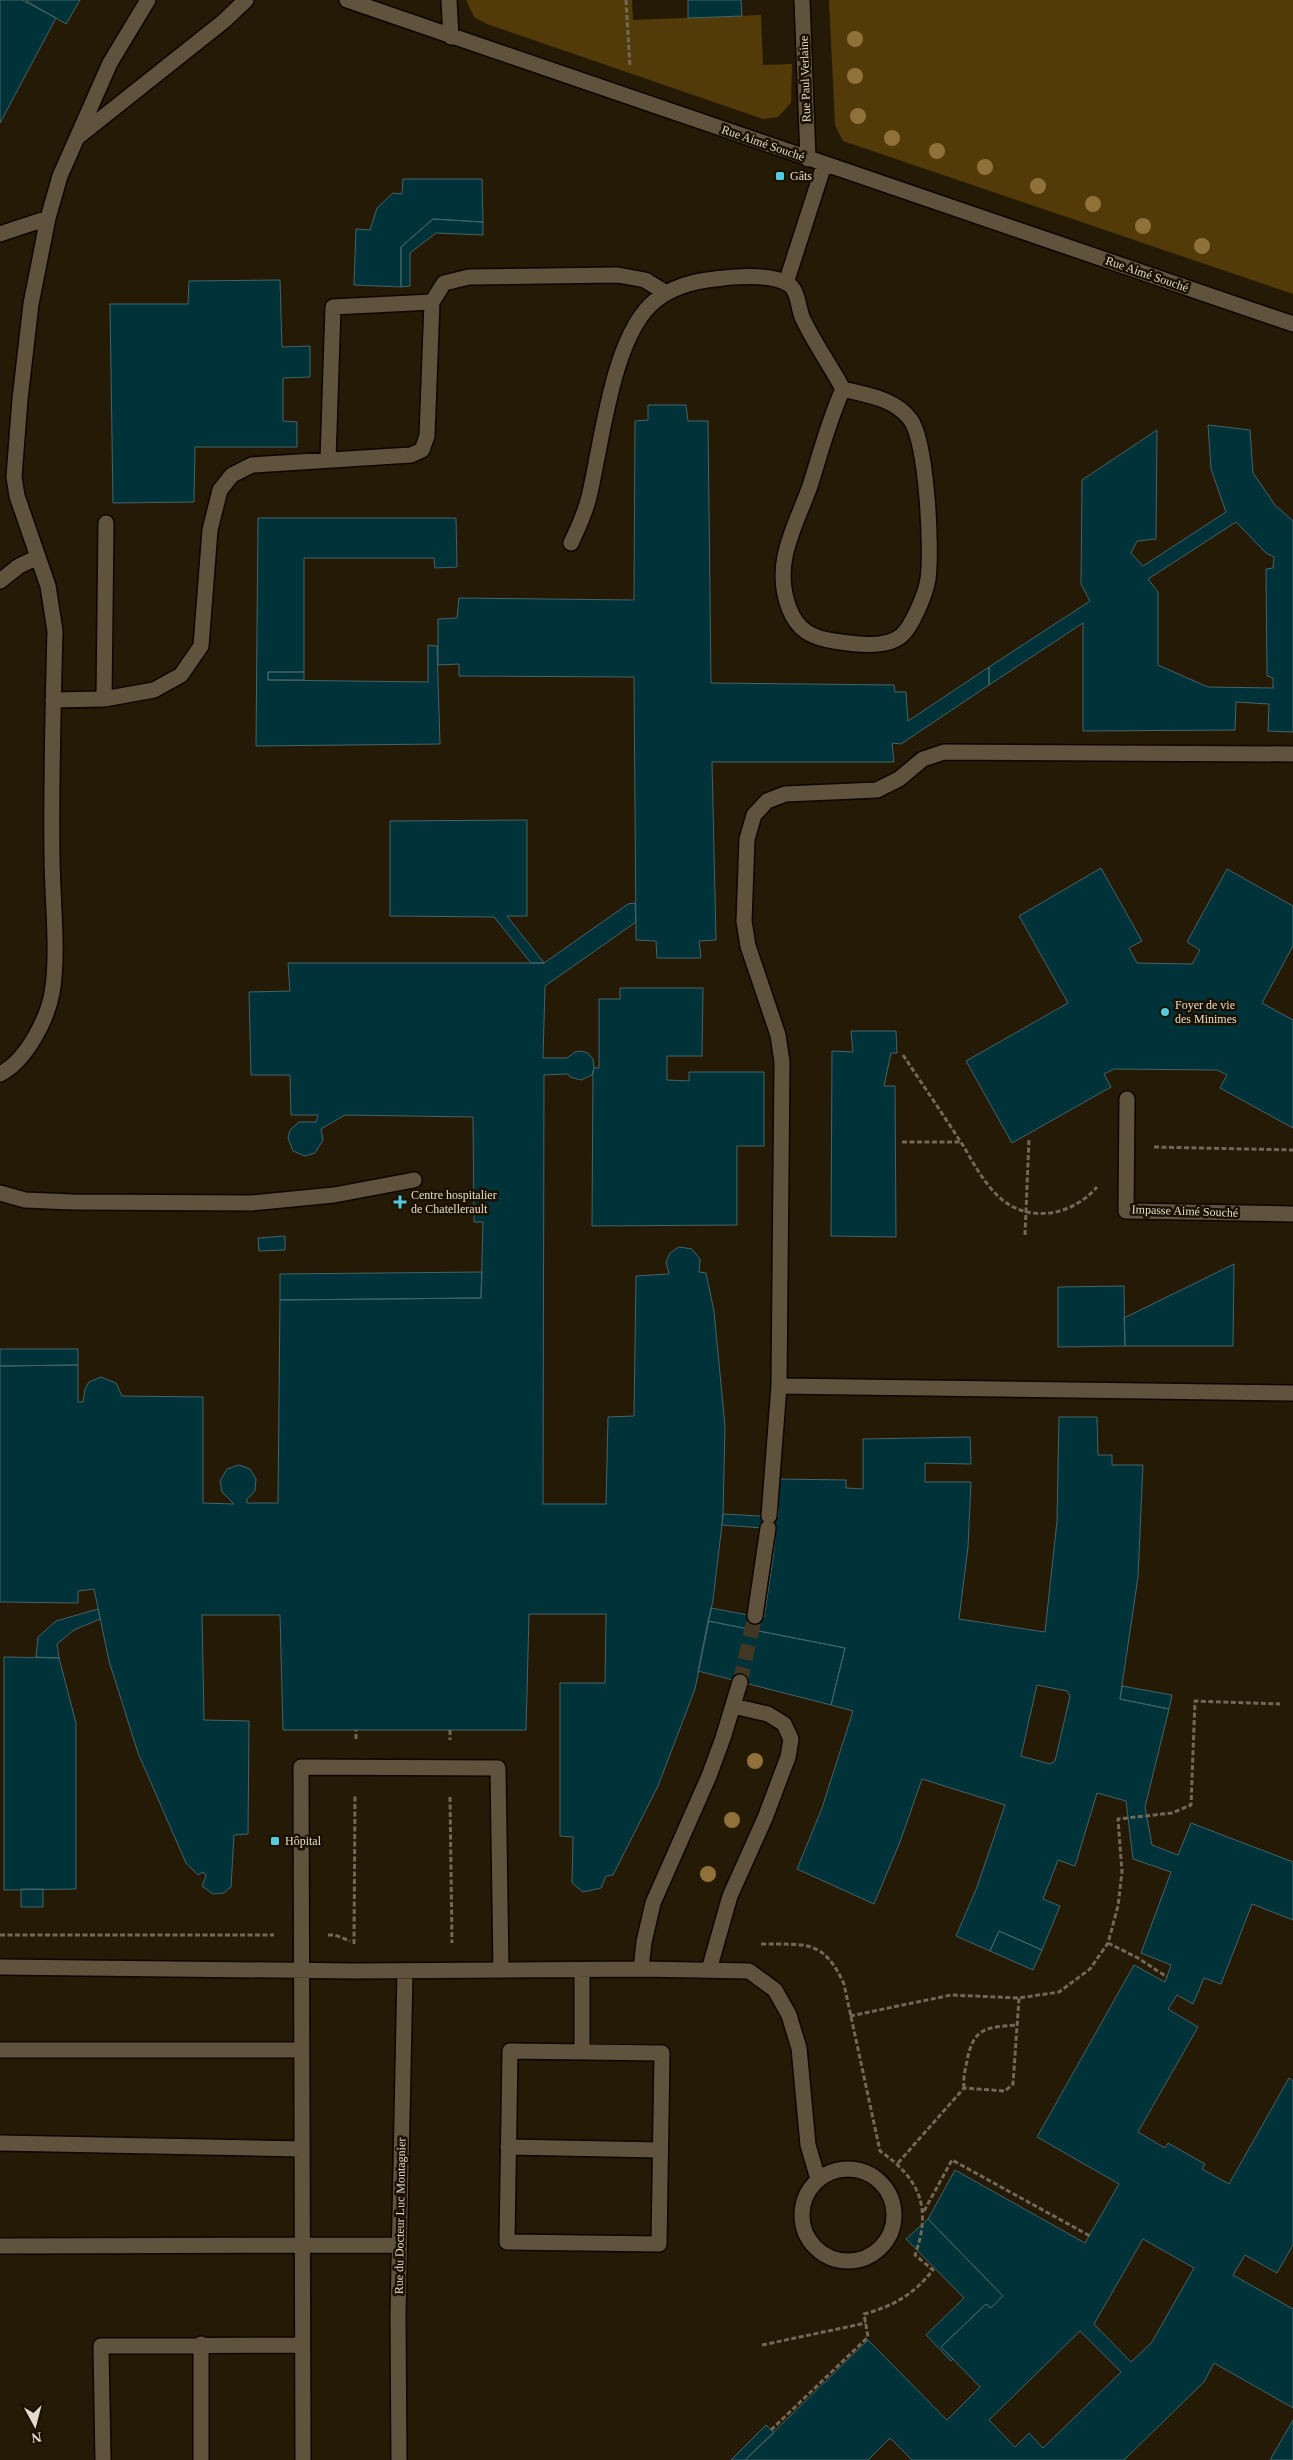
<svg xmlns="http://www.w3.org/2000/svg" width="1293" height="2460" font-family="'Times New Roman',serif">
<style>
.green{fill:#523b08}
.building{fill:#00323a;stroke:#44646a;fill-rule:evenodd}
.lines{fill:none;stroke-linecap:round;stroke-linejoin:round}
.minor-tunnel{stroke:#413723;stroke-width:15;stroke-dasharray:15 8;stroke-linecap:butt}
.minor-casing{stroke:#0e0500;stroke-width:18}
.path{stroke:#716856;stroke-width:3;stroke-dasharray:5 2.5;stroke-linecap:butt}
.minor{stroke:#60533d;stroke-width:15}
.tree{fill:#907139}
.poi-dot{fill:#55cade;stroke:#1c1100;stroke-width:2}
.labels{text-anchor:middle;dominant-baseline:central;stroke-width:5;stroke-linejoin:round;paint-order:stroke}
.street-label{font-size:12px;fill:#e2dbce;stroke:#1c1100}
.poi-label{font-size:12px;fill:#e2dbce;stroke:#1c1100;text-anchor:start}
</style>
<rect width="100%" height="100%" fill="#251a05"/>
<path class="green" d="M466,0H632L633,20L761,15L763,65L792,64L791,103L778,117L763,119L487,24L474,17Z
M829,0H1293V294L843,141L835,125Z"/>
<path class="building" d="M0,0H22L56,18L0,123Z
M25,0H80L66,24Z
M688,0H741L742,16L688,18Z
M403,179H482L483,222L433,219L401,247V287L354,285L356,229L370,230L377,208L393,193L402,194Z
M433,219L483,222V235L436,233L410,253V286L401,287V247Z
M280,280L282,347L310,346V377L283,378V421L297,422V447H195L194,502L113,503L110,304H188L189,281Z
M648,405H686L688,421H708L711,683L894,685L895,692H906L908,721L989,667V685L901,744L892,743L894,762H712L716,940L699,941L701,958H657L656,941L636,940L634,677L459,676V664L438,665V619L457,618L459,598L634,600L635,421L648,420Z
M1208,425L1250,430L1253,473L1275,505L1293,521V732L1268,731L1269,704L1236,702L1235,730L1083,731V623L989,685V667L1090,601L1081,584L1082,480L1157,430L1156,539L1137,541L1131,553L1143,566L1226,512L1211,469ZM1236,522L1266,553L1274,557L1273,568L1266,569L1267,676L1273,678V688L1208,687L1158,665V592L1148,579Z
M258,518H456L457,567L435,568L434,558H304V672H268V680L428,682V645L437,646L440,744L256,746Z
M268,672H304V680H268Z
M527,820V916H507L544,963H531L494,917L390,916V821Z
M1101,868L1142,941L1129,948L1137,963L1192,964L1200,950L1187,942L1227,869L1293,906V946L1262,1003L1293,1020V1128L1220,1088L1227,1075L1217,1070L1114,1069L1104,1074L1111,1087L1012,1143L966,1061L1068,1003L1019,916Z
M635,903L636,922L545,986L543,1058H567L575,1052L581,1051L588,1053L593,1059L594,1068L592,1075L581,1080L570,1077L568,1074L544,1075L543,1504H606L608,1417L634,1416L636,1276L669,1274L666,1262L670,1253L679,1247L692,1249L700,1259L699,1272L706,1273L714,1311L725,1426L723,1516L713,1600L695,1689L658,1786L613,1875L606,1876L601,1888L583,1892L572,1883L573,1837L560,1836V1683H605L606,1614H529L526,1730H283L280,1615H202L204,1720L249,1721L248,1834L234,1835L231,1887L224,1893L213,1894L202,1886L206,1876L203,1872L198,1875L186,1863L138,1753L109,1661L94,1589L78,1591V1603L0,1602V1366L78,1365V1402H83L85,1389L89,1382L101,1377L116,1383L122,1396L203,1397V1503L234,1504L222,1492L220,1481L227,1469L239,1465L250,1469L256,1479L255,1491L247,1499V1503H278L280,1300L481,1298L483,1222H474L473,1117L345,1115L321,1129L323,1140L315,1153L305,1156L293,1151L288,1138L290,1130L299,1122H316L318,1115H291L290,1075H251L249,992L290,991L288,963H544L628,904Z
M620,988H703L702,1056H667V1080L689,1081V1072H764V1146H737V1225L592,1226L593,1071L594,1068H599V999H620Z
M851,1031H896L897,1053H891L884,1086H895L896,1237L831,1236L832,1051L853,1052Z
M285,1236V1250L259,1251L258,1238Z
M1234,1264L1233,1346H1125L1124,1318Z
M482,1272L481,1298L280,1300V1274Z
M1124,1286L1125,1346L1058,1347V1287Z
M0,1349H78V1365L0,1366Z
M1059,1417H1097L1098,1455H1112V1465H1143L1138,1577L1120,1699L1169,1709L1145,1807L1152,1845L1178,1855L1191,1823L1293,1862V1920L1252,1904L1221,1984L1204,1978L1193,2004L1177,1995L1168,2009L1198,2027L1138,2132L1165,2148L1168,2143L1205,2164L1202,2169L1229,2184L1289,2078L1293,2081V2245L1277,2273L1245,2255L1233,2275L1293,2309V2408L1214,2363L1204,2382L1124,2460H912L890,2438L868,2460H745L868,2340L947,2420L980,2387L941,2347L986,2304L991,2308L1003,2296L928,2219L955,2170L1085,2243L1119,2184L1037,2137L1134,1965L1165,1982L1171,1965L1141,1953L1171,1872L1133,1859L1126,1801L1097,1793L1075,1866L1058,1860L1043,1899L1060,1906L1042,1950L999,1931L990,1951L956,1936L977,1887L1005,1805L922,1779L900,1842L874,1904L797,1869L822,1808L853,1711L831,1705L845,1648L708,1621L711,1608L764,1618L773,1559L776,1529L722,1525L723,1514L778,1517L779,1479L846,1480V1488L863,1489V1439L970,1437L971,1464L925,1463V1482H971L968,1547L959,1619L1045,1632L1057,1521ZM1037,1685L1067,1691L1070,1696L1055,1761L1050,1764L1021,1756ZM1143,2239L1194,2268L1152,2342L1131,2362L1094,2324ZM1080,2331L1121,2372L1043,2448L1029,2433L1015,2447L989,2420Z
M98,1609L100,1619L74,1630L57,1644L59,1658L36,1657L38,1637L56,1621Z
M708,1621L845,1648L831,1705L698,1671Z
M4,1657L59,1658L76,1723V1889L4,1890Z
M1122,1686L1172,1695L1169,1709L1120,1699Z
M21,1889H43V1907H21Z
M999,1931L1042,1950L1033,1970L990,1951Z
M928,2219L1003,2296L991,2308L986,2304L941,2347L953,2359L951,2361L926,2335L964,2298L906,2239Z
M1293,2420V2460H1270Z
M766,2425L774,2433L745,2460H731Z"/>
<g class="lines">
<path class="minor-tunnel" d="M740,1682L755,1616"/>
<defs>
<path id="minor" d="M347,0L1293,324
M449,0L451,37
M802,0L808,159
M78,137L224,21L246,0
M0,234L48,218
M786,283L824,165
M328,460L333,307L432,302
M571,543C578,528 585,514 589,497C602,444 612,334 656,300C673,287 694,281 715,279C735,276 769,274 787,283C798,289 798,306 802,317C813,341 830,365 843,389C866,395 894,398 910,419C927,440 932,550 928,579C926,593 912,627 901,636C885,649 853,644 834,641C812,638 797,630 789,608C772,563 795,528 810,486C821,452 828,422 843,389
M0,581L19,566L38,557
M104,699L106,523
M53,700L104,699L154,690L181,675L201,646L210,530L220,490L232,475L252,465L411,455L422,450L427,436L432,302L444,283L469,277L618,275L645,280L666,293
M1293,754L944,752L923,759L899,779L877,790L785,794L767,801L754,815L747,839L744,921L748,946L778,1035L782,1062L779,1386L1293,1393
M0,1074C26,1061 47,1020 52,993C59,954 52,897 52,856C51,781 53,706 55,631L48,586L17,496L14,477L20,399L31,304L48,218L60,176L110,63L148,0
M1127,1099L1126,1211L1293,1214
M0,1193L25,1200L72,1202L251,1203L334,1195L414,1180
M769,1516L779,1386
M755,1616L768,1528
M0,1967L354,1971L641,1969L749,1971L775,1990L789,2015L799,2048L808,2145L818,2179
M641,1969L644,1942L653,1903L709,1776L723,1738L740,1682
M582,1970V2051
M709,1970L730,1896L765,1818L788,1757L791,1739L784,1724L768,1714L733,1706
M0,2050H300
M510,2051L662,2053L659,2244L507,2242Z
M0,2143L301,2149
M508,2147L660,2150
M802 2215a46 46 0 1 1 92 0a46 46 0 1 1-92 0Z
M0,2246L399,2245
M201,2344V2460
M103,2460L101,2346L302,2345
M303,2460L301,1767L498,1768L501,1970
M399,2460L398,2315L405,1971"/>
</defs>
<use href="#minor" class="minor-casing"/>
<path class="path" d="M626,0L630,67
M903,1055C923,1085 944,1116 964,1147C974,1164 984,1183 999,1197C1028,1224 1072,1216 1097,1187
M902,1142H961
M1154,1147L1293,1150
M1025,1235L1029,1139
M450,1730V1740
M356,1739V1730
M450,1797L452,1943
M0,1935H274
M328,1935H335L350,1941
M1108,1943L1138,1958L1167,1977
M354,1944L355,1796
M761,1944C805,1945 823,1938 844,1984L880,2151C920,2179 932,2208 915,2255L933,2270C914,2294 894,2306 864,2314L868,2337L771,2430
M850,2016L951,1995L1019,1998L1059,1992L1090,1969L1108,1943L1118,1906L1122,1872L1118,1819L1172,1813L1191,1805L1195,1701L1280,1704
M964,2088C963,2079 965,2070 967,2061C973,2028 986,2027 1017,2025
M898,2163L964,2088L1005,2091L1013,2084L1019,1998
M924,2211L952,2160L1090,2236
M762,2345L866,2323"/>
<use href="#minor" class="minor"/>
</g>
<g class="tree">
<circle cx="855" cy="39" r="8"/>
<circle cx="855" cy="76" r="8"/>
<circle cx="858" cy="116" r="8"/>
<circle cx="892" cy="138" r="8"/>
<circle cx="937" cy="151" r="8"/>
<circle cx="985" cy="167" r="8"/>
<circle cx="1038" cy="186" r="8"/>
<circle cx="1093" cy="204" r="8"/>
<circle cx="1143" cy="226" r="8"/>
<circle cx="1202" cy="246" r="8"/>
<circle cx="755" cy="1761" r="8"/>
<circle cx="732" cy="1820" r="8"/>
<circle cx="708" cy="1874" r="8"/>
</g>
<g class="poi-dot">
<rect x="775" y="171" width="10" height="10" rx="2.5"/>
<circle cx="1165" cy="1012" r="5"/>
<path d="M397.5 1194.5h5v5h5v5h-5v5h-5v-5h-5v-5h5z"/>
<rect x="270" y="1836" width="10" height="10" rx="2.5"/>
</g>
<g class="labels">
<g class="street-label">
<text transform="translate(805 79) rotate(-92)">Rue Paul Verlaine</text>
<text transform="translate(763 143) rotate(19)">Rue Aimé Souché</text>
<text transform="translate(1147 274) rotate(19)">Rue Aimé Souché</text>
<text transform="translate(1185 1211) rotate(2)">Impasse Aimé Souché</text>
<text transform="translate(400 2216) rotate(-89)">Rue du Docteur Luc Montagnier</text>
</g>
<g class="poi-label">
<text x="790" y="176">Gâts</text>
<text x="1175" y="1005">Foyer de vie<tspan x="1175" dy="14">des Minimes</tspan></text>
<text x="411" y="1195">Centre hospitalier<tspan x="411" dy="14">de Chatellerault</tspan></text>
<text x="285" y="1841">Hôpital</text>
</g>
</g>
<g transform="translate(35 2425) rotate(173)" stroke="#1c1100" stroke-width="4" paint-order="stroke">
<path d="M0-4L9 19L0 12L-9 19Z" fill="#e2dbce"/>
<text y="-8" font-size="14" font-weight="bold" text-anchor="middle" fill="#e2dbce">N</text>
</g>
</svg>
